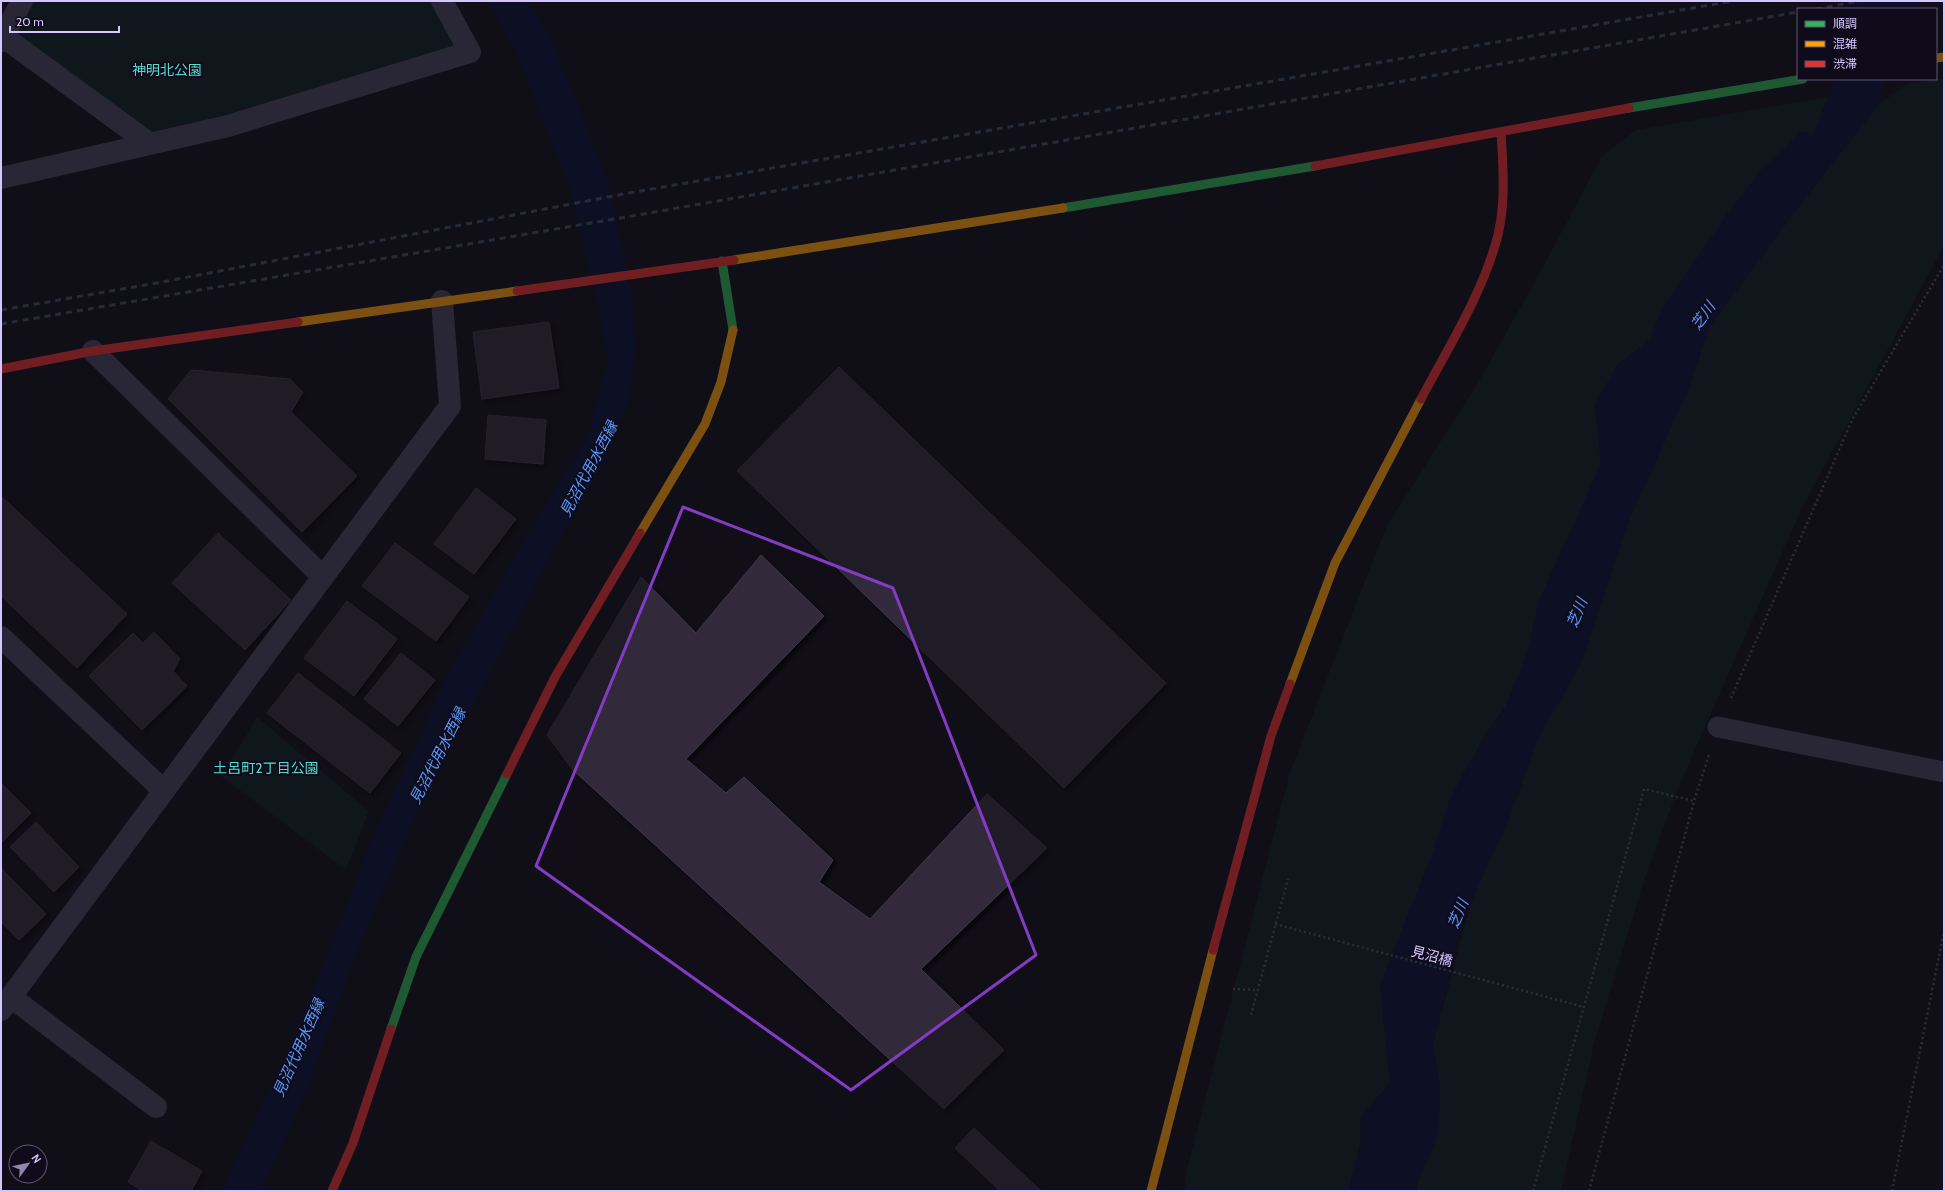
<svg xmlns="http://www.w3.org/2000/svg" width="1945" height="1192" font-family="Cabin,'Noto Sans JP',sans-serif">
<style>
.green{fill:#0e1f22}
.water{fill:#0a1333}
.building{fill:#302b3b;stroke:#3f384c;filter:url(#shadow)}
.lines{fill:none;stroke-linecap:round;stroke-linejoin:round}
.path{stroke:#4b5664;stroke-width:2.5;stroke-dasharray:2 3;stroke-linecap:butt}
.lane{stroke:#474359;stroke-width:21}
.street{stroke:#474359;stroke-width:22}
.fast{stroke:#30b455;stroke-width:9}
.slow{stroke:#ff9f0a;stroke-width:9}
.jam{stroke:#e5322d;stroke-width:9}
.rail{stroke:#414f62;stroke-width:3;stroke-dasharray:6 5;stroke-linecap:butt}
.marked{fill:none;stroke:#843bc5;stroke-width:3;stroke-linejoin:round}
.labels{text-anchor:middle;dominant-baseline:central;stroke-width:4;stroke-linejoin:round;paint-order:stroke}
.park-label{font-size:14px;fill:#55dbcc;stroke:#100b1b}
.street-label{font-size:14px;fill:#d4c6fe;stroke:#100b1b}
.water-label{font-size:15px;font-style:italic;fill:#5698fb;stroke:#100b1b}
</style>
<defs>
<filter id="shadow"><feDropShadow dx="3.5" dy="3.5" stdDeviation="2" flood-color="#0009"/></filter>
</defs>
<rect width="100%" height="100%" fill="#110e18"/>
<path class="green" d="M22,1H442L470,52L150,144L3,37Z
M1944,78V246L1802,508L1679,786L1646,875L1594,1044L1561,1191H1416L1440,1086L1433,1044L1471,902L1509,818L1539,736L1581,664L1628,523L1690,385L1709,327L1796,210L1879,104L1907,84Z
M1828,97L1814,134L1801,132L1762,169L1726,216L1663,308L1649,341L1617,365L1595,405L1601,464L1539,601L1527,653L1506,706L1485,735L1449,802L1432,855L1380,985L1390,1083L1360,1117L1361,1141L1348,1191H1184L1187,1169L1290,772L1387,525L1476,386L1532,287L1602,156L1636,130Z
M257,717L369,811L346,870L221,776Z"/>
<path class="water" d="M488,1H528L551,38L609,186L632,298L636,353L626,409L606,459L551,553L525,606L416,814L362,938L303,1099L260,1191H222L284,1059L328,954L377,828L452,667L528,534L588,436L608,361L599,307L570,189L516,51Z
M1845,1H1923L1919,9H1844Z
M1835,79H1884L1879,104L1796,210L1709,327L1690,385L1628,523L1581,664L1539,736L1509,818L1471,902L1447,970L1450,971L1433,1044L1440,1086L1439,1132L1417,1184L1416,1191H1348L1361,1141L1360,1117L1390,1083L1380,985L1432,855L1449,802L1466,768L1506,706L1527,653L1539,601L1601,464L1595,405L1617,365L1649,341L1663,308L1726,216L1762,169L1801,131L1814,134Z"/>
<path class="building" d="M549,322L559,388L482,399L473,332Z
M839,367L1166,683L1064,788L737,471Z
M191,370L290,379L303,392L291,412L357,476L302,532L168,399Z
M488,415L546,420L543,464L485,459Z
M476,488L516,519L474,574L434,544Z
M1,496L127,614L77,668L1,596Z
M218,533L291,600L245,650L172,583Z
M395,543L469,597L436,641L362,586Z
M761,555L824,616L686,759L726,793L744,777L833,860L819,882L870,919L987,794L1047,848L921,969L1004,1050L944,1109L572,769L547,735L641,577L696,633Z
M347,601L397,639L354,696L304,658Z
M154,632L180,659L173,671L187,686L142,730L89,676L133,633L143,643Z
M401,653L435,680L398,726L364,699Z
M298,673L401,753L370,793L267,713Z
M1,783L31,813L1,843Z
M36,822L79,867L54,892L10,847Z
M1,868L46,914L19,940L1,922Z
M974,1128L1041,1191H1000L955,1148Z
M151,1141L202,1171L191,1191H143L128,1182Z"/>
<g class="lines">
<path class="path" d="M1731,698L1853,418L1944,265
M1275,924L1584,1007
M1233,989L1257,990
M1251,1015L1288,879
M1533,1191L1644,789L1694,801
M1589,1191L1694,801L1709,755
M1892,1191L1944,931"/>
<path class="lane" d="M1718,727L1944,772"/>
<path class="street" d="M1,35L150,144
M1,41L22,1
M1,178L228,126L470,52L442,1
M93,351L323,577
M1,637L163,790
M11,997L156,1107
M1,1010L450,406L442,301"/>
<path class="fast" d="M1629,108L1803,79
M1063,208L1315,166
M722,261L733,330
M391,1029L416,957L507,774"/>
<path class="slow" d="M1936,58L1944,57
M734,260L1063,208
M298,322L517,291
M640,533L705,424L721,382L733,330
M1290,684L1335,563L1421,399
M1151,1191L1213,950"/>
<path class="jam" d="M1315,166L1629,108
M517,291L734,260
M1,369L93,351L298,322
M1421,399C1449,346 1483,293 1498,235C1506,201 1503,166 1501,132
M507,774L555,677L640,533
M1213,950L1271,736L1290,684
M332,1191L353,1143L391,1029"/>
<path class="rail" d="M1816,9L1860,1
M1,310L157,283L629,193L1733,1
M1,324L632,216L1798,12"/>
</g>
<path d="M0 0H1945V1192H0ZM683,507L893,588L1036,955L851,1090L536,866Z" fill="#110e18" fill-opacity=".55" fill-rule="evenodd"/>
<path class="marked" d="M683,507L893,588L1036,955L851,1090L536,866Z"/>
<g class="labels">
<g class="park-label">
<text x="167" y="70">神明北公園</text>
<text x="266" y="768">土呂町2丁目公園</text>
</g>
<g class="street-label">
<text transform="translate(1432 956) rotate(15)">見沼橋</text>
</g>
<g class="water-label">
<text transform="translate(1703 316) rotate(-54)">芝川</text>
<text transform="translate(589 469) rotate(-62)">見沼代用水西縁</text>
<text transform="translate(1577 613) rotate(-68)">芝川</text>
<text transform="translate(438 756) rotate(-63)">見沼代用水西縁</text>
<text transform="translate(1458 914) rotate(-68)">芝川</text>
<text transform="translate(299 1048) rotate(-66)">見沼代用水西縁</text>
</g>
</g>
<rect width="1945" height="1192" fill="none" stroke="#d4c6fe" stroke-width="4"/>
<rect x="1797" y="8" width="140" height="72" fill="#100b1b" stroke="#5e5676"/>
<rect x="1805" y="21" width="20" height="6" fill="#30b455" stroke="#5e5676"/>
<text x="1833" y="28" font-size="12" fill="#d4c6fe">順調</text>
<rect x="1805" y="41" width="20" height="6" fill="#ff9f0a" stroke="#5e5676"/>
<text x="1833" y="48" font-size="12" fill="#d4c6fe">混雑</text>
<rect x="1805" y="61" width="20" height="6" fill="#e5322d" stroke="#5e5676"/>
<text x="1833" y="68" font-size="12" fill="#d4c6fe">渋滞</text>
<g transform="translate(28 1164) rotate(57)"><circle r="19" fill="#100b1b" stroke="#5e5676"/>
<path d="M0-3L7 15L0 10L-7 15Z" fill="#9086ae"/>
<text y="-6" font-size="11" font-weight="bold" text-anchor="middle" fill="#d4c6fe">N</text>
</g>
<path d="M10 26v6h109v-6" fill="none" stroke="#d4c6fe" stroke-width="2"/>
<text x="16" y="26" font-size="12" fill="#d4c6fe" stroke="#100b1b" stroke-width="3" paint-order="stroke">20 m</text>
</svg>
